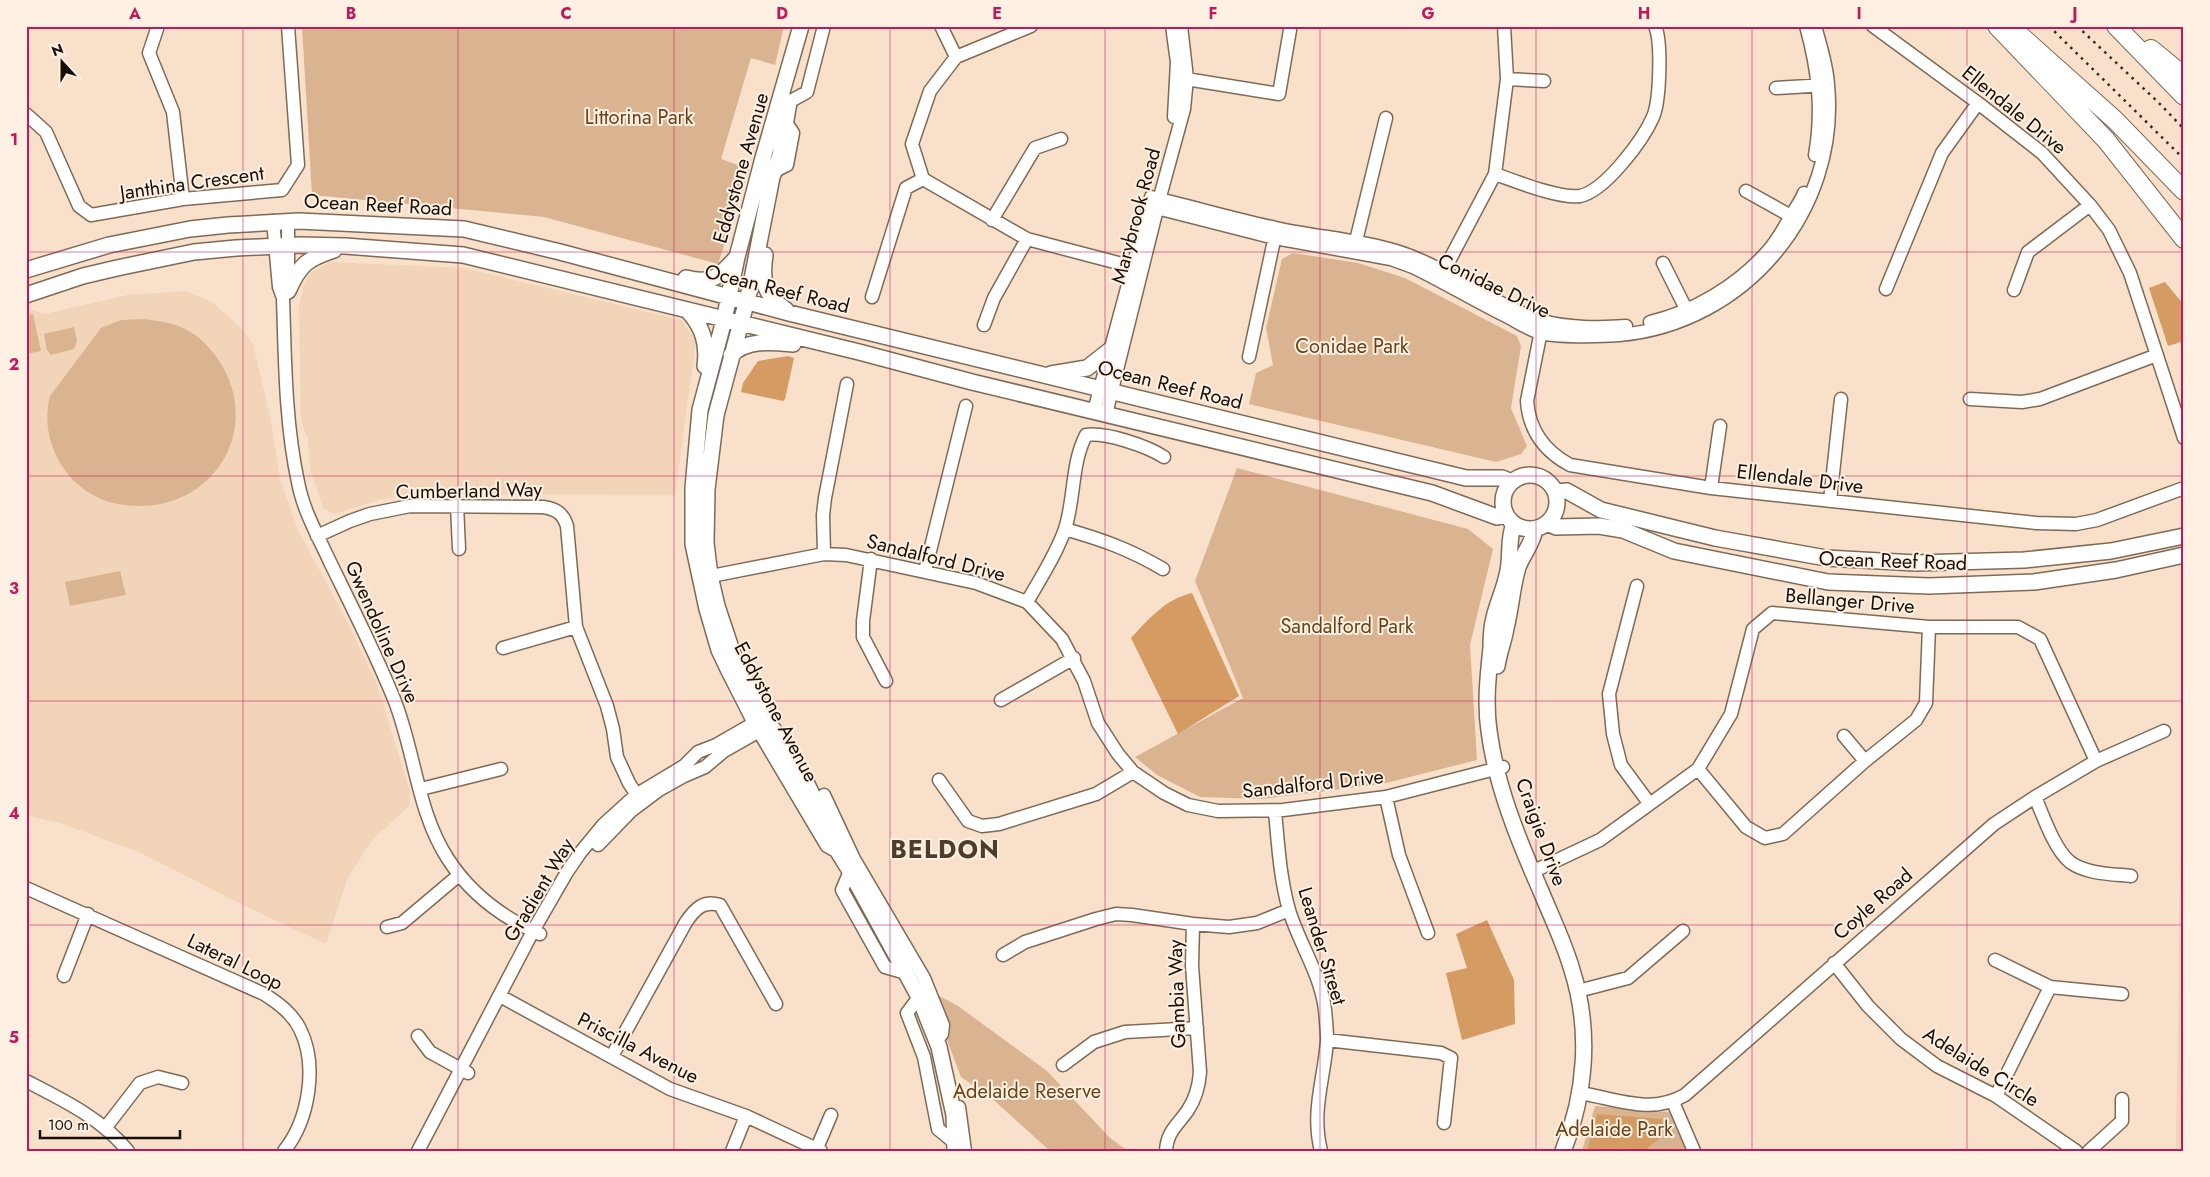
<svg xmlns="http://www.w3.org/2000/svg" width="2210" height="1177" font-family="Jost,sans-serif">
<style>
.built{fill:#f2d4b8}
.green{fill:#dab490}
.water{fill:#d49b62}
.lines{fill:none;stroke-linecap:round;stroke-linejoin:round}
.minor-casing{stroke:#7f6a56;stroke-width:15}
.major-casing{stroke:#7f6a56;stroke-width:18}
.highway-casing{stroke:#7f6a56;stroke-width:20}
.minor{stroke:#fff;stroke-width:12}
.major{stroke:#fff;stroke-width:15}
.highway{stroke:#fff;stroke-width:18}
.rail{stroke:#33291f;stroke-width:2.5;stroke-dasharray:2.5 5;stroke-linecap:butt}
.grid{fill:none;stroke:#c2185b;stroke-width:1;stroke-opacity:0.55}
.labels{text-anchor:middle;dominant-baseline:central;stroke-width:4;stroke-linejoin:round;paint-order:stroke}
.street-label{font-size:20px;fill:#170f07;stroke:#fef0e2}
.park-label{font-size:20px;fill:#684216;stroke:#fef0e2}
.district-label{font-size:25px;font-weight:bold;letter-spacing:1px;fill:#4f3c29;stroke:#fef0e2}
.neatline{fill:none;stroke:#c2185b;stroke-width:2}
.grid-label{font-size:16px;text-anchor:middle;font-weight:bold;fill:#c2185b}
</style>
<rect width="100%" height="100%" fill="#f8e0ca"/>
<path class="built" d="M329,262L464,268L681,320L696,341L675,495L417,494L383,499L334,514L323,508L310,470L308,439L301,421L299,308L303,286L310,273Z
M186,291L212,302L240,327L253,344L270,416L280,479L298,530L350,627L377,685L410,791L409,806L373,839L348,877L326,944L243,905L139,852L60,823L26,815V313L33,310L45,314L127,295Z
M2184,786V1151H2176L2180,882Z"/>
<path class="green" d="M302,26H784L775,65L751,58L721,159L749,169L718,264L544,217L312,195Z
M1293,253L1358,263L1405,278L1517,336L1521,346L1511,408L1527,446L1521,454L1496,462L1249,404L1256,373L1273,365L1266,328L1282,259Z
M33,314L41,351L26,354V316Z
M144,319C158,321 172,322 185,329C200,336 211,349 220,362C262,429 215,507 138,506C113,506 91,498 73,480C52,458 42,426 50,396L101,328L121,320Z
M74,327L77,341L74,349L51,355L47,350L44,334Z
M1237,468L1468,529L1493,549L1470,645L1477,760L1382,784L1262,799L1200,797L1157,775L1135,757L1243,698L1195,581Z
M120,571L126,595L70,606L65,582Z
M928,990L958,1006L1047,1071L1110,1138L1128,1151H1050L988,1095L961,1077Z
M1595,1106L1669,1112L1686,1151H1582Z"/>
<path class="water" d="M2165,282L2184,305V341L2168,346L2149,288Z
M788,356L794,358L785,399L783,401L741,392L743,383L758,361Z
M1192,593L1239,696L1178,734L1131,638C1149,619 1165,599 1192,593Z
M1487,920L1514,980L1515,1024L1462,1040L1446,973L1467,968L1456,934Z
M1597,1114L1663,1119L1666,1133L1644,1151H1587Z"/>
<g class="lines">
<defs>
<path id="minor" d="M158,26L149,53L173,112L183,199
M941,26L956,57
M1031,26L956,57L930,91L912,144L923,179L1027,239L1141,269
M1172,26L1177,62L1174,117
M1806,26C1818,69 1823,110 1815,155
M1873,26L1978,103L2042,153L2090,205L2109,230L2130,273L2184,438
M1180,78L1279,94L1290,30
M1507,79L1544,81
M1776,88L1826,85
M789,102L807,92L824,26
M26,114L46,132L79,206L91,215L183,199L282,190L298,165L288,26
M775,171L787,165L793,133L785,121
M1495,174C1515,181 1560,199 1580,196C1605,191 1643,140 1653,117C1660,101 1662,42 1655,26
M1746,191L1798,220
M1151,197C1193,207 1234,219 1276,228C1316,237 1357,239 1396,251C1448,267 1491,304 1543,321C1565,328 1603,328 1626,326
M1149,206L1275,238L1391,259L1413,267C1446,283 1477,302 1510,318C1519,323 1530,330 1540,333C1562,338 1597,336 1619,335C1745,324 1840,211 1828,85C1827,65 1820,45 1815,26
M992,220L1035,148L1061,139
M273,221L279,287L283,298C285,358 285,422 298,482C303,510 318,536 330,562C352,607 375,652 394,699C415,751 417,812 448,859C470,893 503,918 540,934
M288,221V289
M1354,249L1386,118
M1663,263L1689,315
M1440,278L1495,174L1507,79L1504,26
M1886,289L1942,153L1978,103
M2014,290L2028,252L2090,205
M872,297L906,188L923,179
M1650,322C1694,312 1738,285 1768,251C1777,241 1784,228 1791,216C1795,209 1801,201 1804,193
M984,325L994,298L1027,239
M1542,326L1527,401C1529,430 1544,451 1570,465L1711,488L2036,523L2076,524L2097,520L2184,488
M1249,357L1276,231
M1970,399L2022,402L2040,399L2157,355
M1094,411L1151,199
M1106,414L1161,193L1184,109L1187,78L1181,26
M1711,488L1720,426
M1830,501L1841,399
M457,505L459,549
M1065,529C1103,540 1129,549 1163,569
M317,536L350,521L370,514L410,506L543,507C556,509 563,513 567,526L576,627L607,706L613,729L617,757L629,783L640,800
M824,554L823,515L825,498L847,384
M871,559L863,621V637L886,681
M925,571L966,406
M701,578L824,554L846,555L976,583L1027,602L1062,639L1084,681L1098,723L1118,754L1133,772L1164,793L1188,805L1218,811L1283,810L1386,797L1503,767
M1637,586L1609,694L1613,734L1621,765L1649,803
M1027,602C1040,579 1056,555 1065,529C1075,498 1071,464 1086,435C1106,432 1147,446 1164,457
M503,648L576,627
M1001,700L1074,658
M1844,736L1865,761
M1698,769L1746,827L1765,838L1783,834L1865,761L1916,720L1926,703L1929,627
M939,780L968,821L982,826L999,824L1096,794L1133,772
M421,789L501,769
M824,795L854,859L924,978L943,1025L942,1034L937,1040
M1386,797L1399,855L1428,933
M2035,797C2043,815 2054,849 2070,862C2086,874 2112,874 2131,876
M1275,811C1278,844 1280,878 1289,910C1299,943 1321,975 1325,1010C1326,1020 1327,1031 1327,1041C1324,1080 1311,1111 1321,1151
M598,845L631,811L659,790L684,776L705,767L724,751L768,726
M850,871L842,890L885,967L906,973
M1532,872L1600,840L1698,769L1731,714L1753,629L1772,613L1929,627H2018L2040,639L2096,761
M26,888L264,994C278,1003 292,1013 300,1029C318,1065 309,1120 284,1151
M387,927L402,923L459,875
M1003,955L1025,942L1096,919L1116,914L1132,915L1193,924
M1995,960L2050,987L2122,994
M1834,963L1868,1006L1901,1039L1937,1066L1996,1096L2076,1151
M64,976L88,914
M1578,991L1628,978L1683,931
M500,996L670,1089L746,1116L821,1151
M919,997L907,1013L924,1057L938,1129L955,1143
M418,1036L430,1052L468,1073
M1327,1040L1441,1053L1451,1058L1444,1123
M612,1056L686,922C695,909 703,900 720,905L776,1004
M1063,1065L1094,1042L1125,1032L1197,1028
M26,1081C63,1100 101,1118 128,1151
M1580,1093C1617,1099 1650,1115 1685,1095L1994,824L2035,797L2096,761L2164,731
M1996,1096L2050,987
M1673,1102L1694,1151
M959,1107L965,1151
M106,1127L140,1083L158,1077L182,1083
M817,1148L831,1115
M418,1151L533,931L567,872L580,853L603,825L636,795L684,766L698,752L716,745L763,718
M732,1151L746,1116
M1166,1151C1167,1131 1178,1125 1188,1110C1196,1098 1199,1086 1200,1072L1192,966L1193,924L1229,927L1257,923L1289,910
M2089,1151L2122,1121V1099"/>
<path id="major" d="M801,26L763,158L737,257L724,320L700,410L693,488V544L707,609L719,650L728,669L755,722L828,845L837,850L850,871L919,997L939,1047L954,1115L955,1151
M789,102L780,156L772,177L750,289L716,415L707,489L706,543L710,576L717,606L736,663L770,725L788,750L805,780L836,844
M765,255C761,280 764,295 786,310
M26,270L109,245L190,229L228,225L299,221L464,229L560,252L789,313L1466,478H1502L1512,482
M686,278C712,285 720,276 737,257
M288,291C300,264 307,259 334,250
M26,295L83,276L117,268L194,252L236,248L299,245L345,246L463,255L859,352L972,382L1432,493L1497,517L1506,515
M688,311C703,327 708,344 705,366
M731,355C747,339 772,342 793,344
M1051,374L1087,368L1110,350
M1503 502a27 27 0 1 1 54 0a27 27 0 1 1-54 0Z
M1555,492L1567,491L1601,510L1715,538L1826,558L1916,563L2024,560L2111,551L2184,536
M1547,523L1556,527L1599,526L1623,530L1674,551L1828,582L1929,586L2034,582L2116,570L2184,555
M1514,524C1507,540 1512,558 1507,575C1504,590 1497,604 1494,618C1491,628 1491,638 1491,648C1488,676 1485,703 1489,731C1496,785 1518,839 1540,889C1551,916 1564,942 1572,970C1591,1030 1586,1093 1563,1151
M1497,666C1499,652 1504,641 1506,628C1511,608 1512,588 1518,567C1523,554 1533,543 1535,529"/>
<path id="highway" d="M1997,26L2106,140L2184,239
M2116,26L2184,96
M2012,28L2115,120L2184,191
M2151,49L2184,76"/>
</defs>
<use href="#minor" class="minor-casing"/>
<use href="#major" class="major-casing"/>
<use href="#highway" class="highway-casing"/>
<use href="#minor" class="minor"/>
<use href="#major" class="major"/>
<use href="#highway" class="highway"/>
<path class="rail" d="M2049,26L2184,159
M2077,26L2158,102L2184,129"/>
</g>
<path class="grid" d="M243,26V1151M458,26V1151M674,26V1151M890,26V1151M1105,26V1151M1320,26V1151M1536,26V1151M1752,26V1151M1967,26V1151M26,252H2184M26,476H2184M26,701H2184M26,925H2184"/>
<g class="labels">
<g class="street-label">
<text transform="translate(2014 110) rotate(39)">Ellendale Drive</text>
<text transform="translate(741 168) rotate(-74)">Eddystone Avenue</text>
<text transform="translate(192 183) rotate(-8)">Janthina Crescent</text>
<text transform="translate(378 205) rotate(3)">Ocean Reef Road</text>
<text transform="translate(1136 216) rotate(-75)">Marybrook Road</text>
<text transform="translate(1494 286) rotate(26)">Conidae Drive</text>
<text transform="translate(777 289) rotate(14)">Ocean Reef Road</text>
<text transform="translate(1170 385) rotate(14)">Ocean Reef Road</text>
<text transform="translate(1800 479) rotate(7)">Ellendale Drive</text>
<text transform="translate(469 491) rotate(-1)">Cumberland Way</text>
<text transform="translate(936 558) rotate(14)">Sandalford Drive</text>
<text transform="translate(1893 561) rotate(2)">Ocean Reef Road</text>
<text transform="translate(1850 601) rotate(5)">Bellanger Drive</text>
<text transform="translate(382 632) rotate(66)">Gwendoline Drive</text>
<text transform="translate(776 712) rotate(62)">Eddystone Avenue</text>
<text transform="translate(1313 784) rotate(-6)">Sandalford Drive</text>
<text transform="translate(1541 832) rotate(70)">Craigie Drive</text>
<text transform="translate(539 890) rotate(-59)">Gradient Way</text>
<text transform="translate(1873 904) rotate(-41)">Coyle Road</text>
<text transform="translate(1322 946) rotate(73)">Leander Street</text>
<text transform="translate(235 962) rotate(26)">Lateral Loop</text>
<text transform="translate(1177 994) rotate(-92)">Gambia Way</text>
<text transform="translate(638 1048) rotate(27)">Priscilla Avenue</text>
<text transform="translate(1981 1067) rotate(32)">Adelaide Circle</text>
</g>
<g class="park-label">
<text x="639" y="117">Littorina Park</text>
<text x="1352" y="346">Conidae Park</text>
<text x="1347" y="626">Sandalford Park</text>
<text x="1027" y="1091">Adelaide Reserve</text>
<text x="1614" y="1129">Adelaide Park</text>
</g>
<g class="district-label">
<text x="945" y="849">BELDON</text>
</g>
</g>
<rect width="2210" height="1177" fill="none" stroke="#fef0e2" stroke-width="55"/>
<g transform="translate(62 62) rotate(339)" stroke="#fef0e2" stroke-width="4" paint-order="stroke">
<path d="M0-4L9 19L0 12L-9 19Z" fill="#170f07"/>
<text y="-8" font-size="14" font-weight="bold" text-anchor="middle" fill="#170f07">N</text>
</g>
<path d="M40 1130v8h140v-8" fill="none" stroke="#170f07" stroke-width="2.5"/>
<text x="48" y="1130" font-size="15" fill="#170f07" stroke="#fef0e2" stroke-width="4" paint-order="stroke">100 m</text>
<rect x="28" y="28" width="2154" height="1122" class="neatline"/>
<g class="grid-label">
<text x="135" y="19">A</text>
<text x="351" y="19">B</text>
<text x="566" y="19">C</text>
<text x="782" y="19">D</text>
<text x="997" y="19">E</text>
<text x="1213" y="19">F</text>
<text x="1428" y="19">G</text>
<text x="1644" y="19">H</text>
<text x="1859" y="19">I</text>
<text x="2075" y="19">J</text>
<text x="14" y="145">1</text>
<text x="14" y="370">2</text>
<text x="14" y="594">3</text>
<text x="14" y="819">4</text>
<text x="14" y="1043">5</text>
</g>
</svg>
